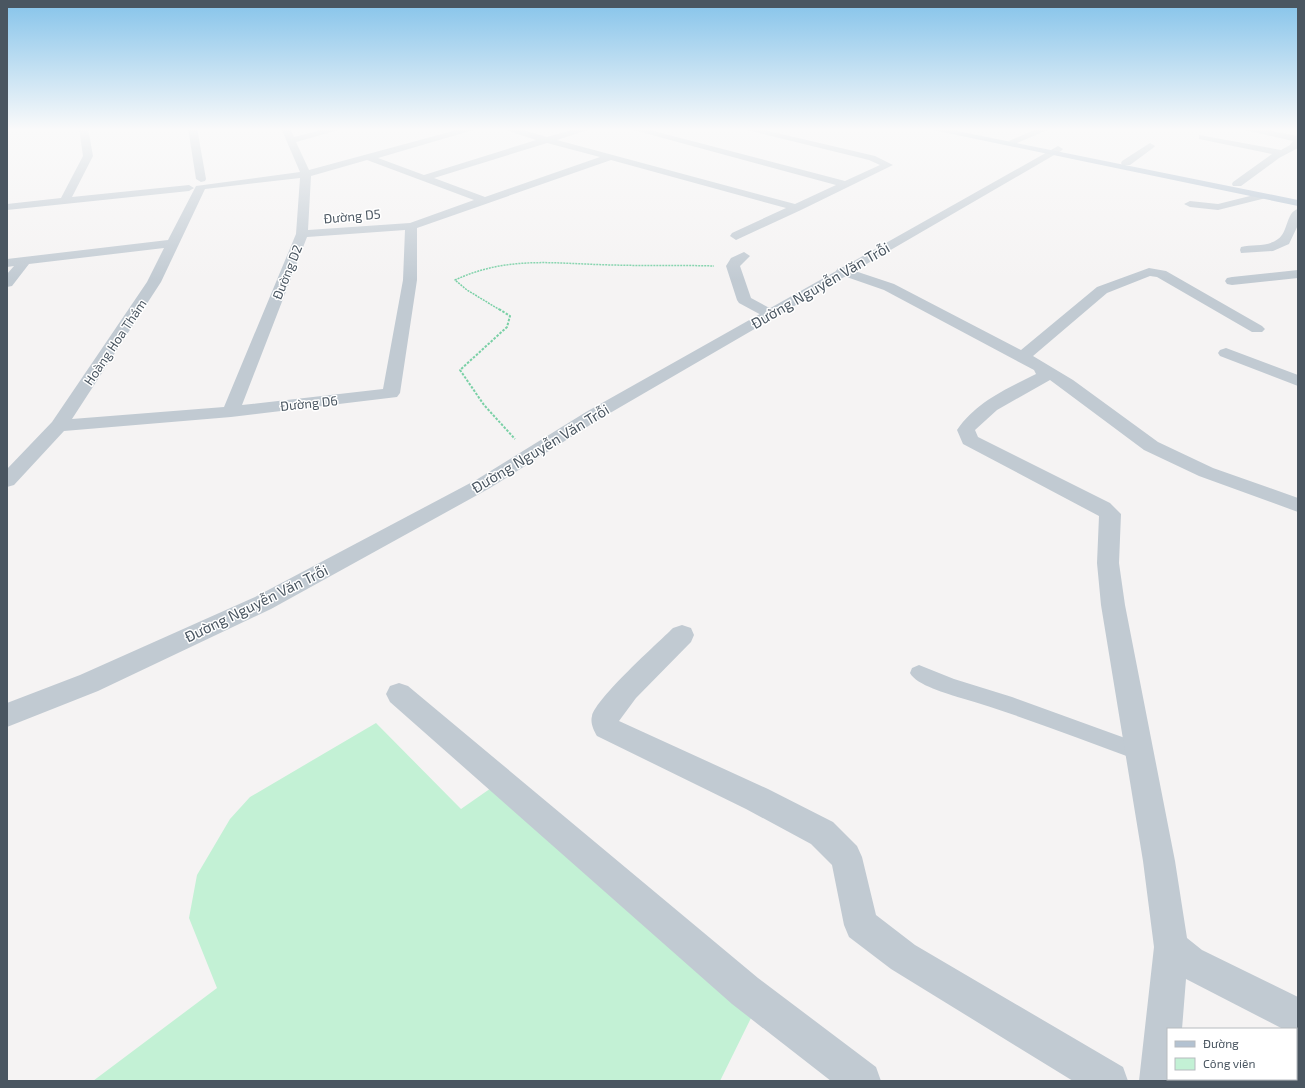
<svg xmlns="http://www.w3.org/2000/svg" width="1305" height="1088" font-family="'Exo 2',sans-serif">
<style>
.green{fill:#c3f1d5}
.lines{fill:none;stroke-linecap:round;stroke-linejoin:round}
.path-far1{stroke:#7ad0a6;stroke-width:1.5;stroke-dasharray:2 1;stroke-linecap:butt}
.path{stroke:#7ad0a6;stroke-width:2;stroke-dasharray:2.5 1.5;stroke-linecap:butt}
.service{fill:#c1cad2;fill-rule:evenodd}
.minor{fill:#c1cad2;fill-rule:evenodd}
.tertiary{fill:#c1cad2;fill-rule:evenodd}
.primary{fill:#b3c2d1;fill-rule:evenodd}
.labels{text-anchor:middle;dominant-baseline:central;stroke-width:3;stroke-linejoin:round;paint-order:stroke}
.far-street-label{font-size:13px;fill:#4a5661;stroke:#fff}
.street-label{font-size:15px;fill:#4a5661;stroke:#fff}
</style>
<rect width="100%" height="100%" fill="#f5f3f3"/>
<path class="green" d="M376,723L461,809L494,786L751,1018L720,1081H93L217,988L189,918L197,875L230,819L250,797Z"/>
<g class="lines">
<path class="path-far1" d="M500,310L467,290L455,280C509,255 556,264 613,265C647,266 680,265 714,266"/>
<path class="path" d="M499,309L510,316L507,327L460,370L484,405L515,439"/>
<path class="service" d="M919,665L954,679L1012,697L1147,746L1150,752L1147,758L1140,761C1080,739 1022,716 961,698C948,694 916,685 910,673L912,668Z"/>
<path class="minor" d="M79,128H88L93,156L72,197L189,185L194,188L189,191L7,210V204L61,198L83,156Z
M188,128H197L206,179L205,181L201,182L196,179Z
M281,128H290L294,137L329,128H346L296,142L309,170L464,128H480L378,158L424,175L536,140L500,128H516L547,137L578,128H594L557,140L795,204L836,185L626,128H642L845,181L880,165L869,160L739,128H756L875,156L893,165L801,210L736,240L730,236L732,233L786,208L611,160L417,228V280L400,393L397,397L231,417L64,431L14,485L7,487V469L52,422L147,282L164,248L29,264L12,286L7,287V274L14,266L7,267V259L168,240L196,186L300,172ZM547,143L600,157L485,197L434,178ZM367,160L474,200L410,223L308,230L311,176ZM300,178L296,234L224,407L72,419L161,282L205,189ZM405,230L403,280L383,389L242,405L307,237Z
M1039,128H1052L1017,143L1014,144L1009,141Z
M1235,128H1256L1298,136V148L1279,158L1241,186H1233L1232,184L1233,182L1272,154L1199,139V135L1281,150L1290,145L1293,141Z
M1150,143L1155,146L1153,148L1130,165H1122L1121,163L1122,161Z
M1262,193L1268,196L1266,198L1218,210L1190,207L1184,204L1190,201L1218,204Z
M1298,209V225L1289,244L1273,251L1241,253L1240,250L1241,247C1253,244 1268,247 1278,239C1288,233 1286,212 1298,209Z
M744,252L750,256L740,266L751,298L775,311L777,314L775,317H765L739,303L737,300L726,266L731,258Z
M843,267L894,284L1021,350L1097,287L1149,268L1166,271L1262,326L1265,329L1262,332H1252L1157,277L1150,276L1107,293L1033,356L1073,380L1158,442L1213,468L1298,498V512L1199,476L1144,450L1050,380L997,410L975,430L978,437L1110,503L1121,514L1119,563L1125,605L1175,861L1187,938L1202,950L1298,997V1035H1296V1029H1283L1186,979L1182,1029H1168V1079H1178L1177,1081H1139L1154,947L1143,861L1101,605L1097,563L1099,516L963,444L957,430C976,402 1006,389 1036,374L1034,370L884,290L838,274L836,271L838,268Z
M1298,270V278L1232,285L1227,284L1225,281L1227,278L1232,277Z
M1226,348L1298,375V386L1220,356L1218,353L1220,350Z
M682,625L691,628L694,635L691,642L636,698L619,721L768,789L833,822L857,846L862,857L876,915L915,945L1123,1067L1128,1081H1073L891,969L849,937L844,925L832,865L811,844L746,809L597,736C594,731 590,723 592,716C597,697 657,644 673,628Z
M399,683L408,686L758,978L876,1067L881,1081H831L732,1004L390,702L386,694L390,686Z"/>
<path class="tertiary" d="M1058,146L1063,149L1061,151L598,420L490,488L271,609L98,691L7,727V703L80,675L255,597L476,480L586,412Z"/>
<path class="primary" d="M923,128H942L1298,200V206Z"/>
</g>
<linearGradient id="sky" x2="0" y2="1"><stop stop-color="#85c3ea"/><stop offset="0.46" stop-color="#fafafa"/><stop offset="1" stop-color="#fafafa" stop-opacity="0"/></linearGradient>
<rect width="1305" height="281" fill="url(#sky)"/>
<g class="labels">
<g class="far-street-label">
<text transform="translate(352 216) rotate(-5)">Đường D5</text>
<text transform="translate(287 272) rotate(-68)">Đường D2</text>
<text transform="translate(115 342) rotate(-56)">Hoàng Hoa Thám</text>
<text transform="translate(309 403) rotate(-6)">Đường D6</text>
</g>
<g class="street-label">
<text transform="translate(820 285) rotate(-30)">Đường Nguyễn Văn Trỗi</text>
<text transform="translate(540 448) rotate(-31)">Đường Nguyễn Văn Trỗi</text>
<text transform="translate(256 603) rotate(-26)">Đường Nguyễn Văn Trỗi</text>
</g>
</g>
<rect width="1305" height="1088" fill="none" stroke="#4a5661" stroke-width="16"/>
<rect x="1167" y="1028" width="130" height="52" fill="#ffffff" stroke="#b7bbc0"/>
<rect x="1175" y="1041" width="20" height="6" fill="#b3c2d1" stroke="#b7bbc0"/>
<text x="1203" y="1048" font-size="12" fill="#4a5661">Đường</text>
<rect x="1175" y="1058" width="20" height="12" fill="#c3f1d5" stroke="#b7bbc0"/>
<text x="1203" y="1068" font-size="12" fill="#4a5661">Công viên</text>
</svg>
